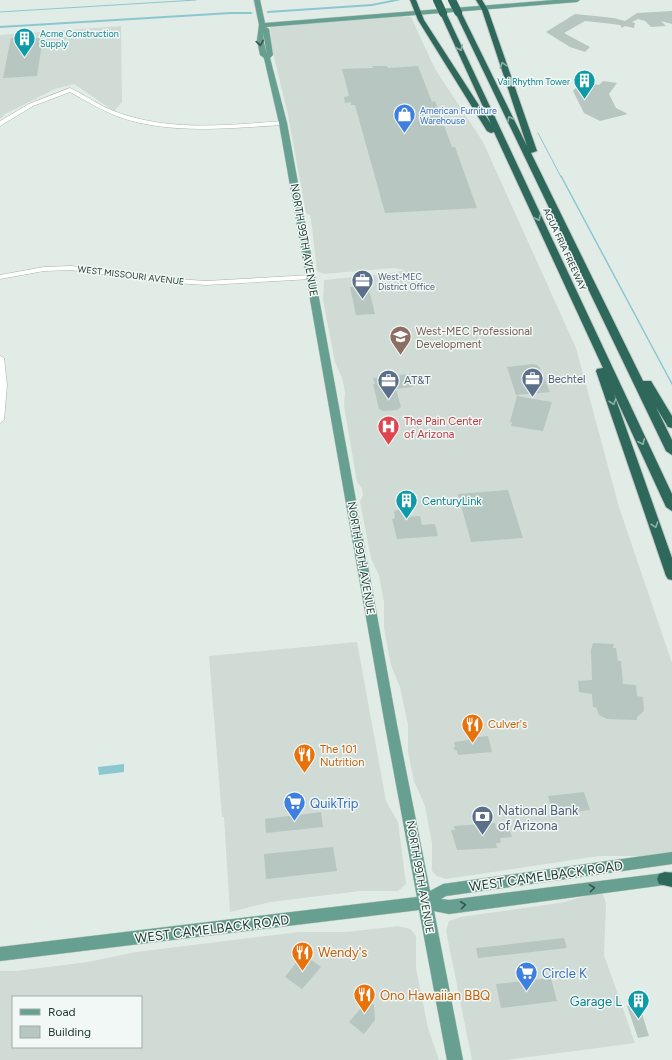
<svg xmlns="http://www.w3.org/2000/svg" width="672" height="1060" font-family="Figtree,sans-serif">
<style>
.built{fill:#d0dbd6;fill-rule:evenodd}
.water{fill:#8bc7d0}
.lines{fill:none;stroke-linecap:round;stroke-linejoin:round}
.stream-far1{stroke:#8bc7d0;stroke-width:1}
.stream{stroke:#8bc7d0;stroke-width:1.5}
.canal{fill:#8bc7d0;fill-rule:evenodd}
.building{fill:#b7c6c0}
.minor-casing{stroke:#a5b4ae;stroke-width:1}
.major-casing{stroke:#c1c8c6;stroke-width:1}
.highway-casing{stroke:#c1c8c6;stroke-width:2}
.minor{fill:#fff;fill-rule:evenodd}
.major{fill:#67a090;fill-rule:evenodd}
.highway{fill:#2e685b;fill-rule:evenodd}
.highway-bridge-casing{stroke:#c1c8c6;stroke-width:8;stroke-linecap:butt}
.highway-bridge{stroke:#2e685b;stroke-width:8}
.oneway{stroke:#33554c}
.oneway2{stroke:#90b0a8}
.labels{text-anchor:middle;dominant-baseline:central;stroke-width:3;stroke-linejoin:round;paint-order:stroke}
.far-culture-label{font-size:9px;fill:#0d838f;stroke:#f2f8f5;text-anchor:start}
.far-shop-label{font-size:9px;fill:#366cbe;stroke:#f2f8f5;text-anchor:start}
.far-street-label{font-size:9px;fill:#223c35;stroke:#f2f8f5}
.far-service-label{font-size:9px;fill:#4e5e75;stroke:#f2f8f5;text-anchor:start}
.street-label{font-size:11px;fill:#223c35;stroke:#f2f8f5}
.education-label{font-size:11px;fill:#785e54;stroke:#f2f8f5;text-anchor:start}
.service-label{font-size:11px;fill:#4e5e75;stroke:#f2f8f5;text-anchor:start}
.health-label{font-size:11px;fill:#be3a42;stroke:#f2f8f5;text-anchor:start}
.culture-label{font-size:11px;fill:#0d838f;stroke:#f2f8f5;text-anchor:start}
.food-label{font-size:11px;fill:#c56008;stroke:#f2f8f5;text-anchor:start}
.near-shop-label{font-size:13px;fill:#366cbe;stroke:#f2f8f5;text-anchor:start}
.near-service-label{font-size:13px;fill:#4e5e75;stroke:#f2f8f5;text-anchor:start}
.near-street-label{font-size:13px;fill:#223c35;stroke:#f2f8f5}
.near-food-label{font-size:13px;fill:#c56008;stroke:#f2f8f5;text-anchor:start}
.near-culture-label{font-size:13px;fill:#0d838f;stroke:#f2f8f5;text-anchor:end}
</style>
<rect width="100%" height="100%" fill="#e2ece7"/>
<path class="built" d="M401,16L411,17L435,69L483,142L576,348L619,507L672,663V852L643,856H599L446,879L437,876L432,871V843L425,806L414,781L408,752V725L400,687L391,665L384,628V602L379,576L371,558L360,502L363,495L362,488L357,482L344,406L345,392L342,378L335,362L323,300L324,280L391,273L405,270L394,268L324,274L317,271L312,227L310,215L306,213L288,115L272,49L270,27Z
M121,26L122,102L114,111L74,84L55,89L5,114L0,119V35Z
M357,642L386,801L398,822L406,884L398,891H360L270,902L230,912L224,817H222L209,656Z
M602,892L606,903L604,955L635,1043L507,1060H472L446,931L449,921L461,917L560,903Z
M398,926L410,929L416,936V968L428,1028L439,1060H0V971H16L88,962L136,952L299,932H347ZM13,997H141V1047H13Z"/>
<path class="water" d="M124,764V772L99,775L98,767Z"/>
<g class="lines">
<path class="stream-far1" d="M0,12L196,0
M538,133L561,177"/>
<path class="stream" d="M561,176L672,384"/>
<path class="canal" d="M392,0H401L372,6L268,13L266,12L268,11L372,4Z
M231,12H251L253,13L251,14H231L0,28V26Z"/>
</g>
<path class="building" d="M672,11V24L661,21L666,26L651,27L645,21L638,19L632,22L635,23L634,28L625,26L622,28L620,25L613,24L585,21L564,33L590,47L585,52L570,47L546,32L575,14L614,18L625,21L637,13Z
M11,38H43L37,76L3,78Z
M372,66H387L388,68L418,66L432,102L435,101L452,147H455L477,208L385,213L355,105H351V102L345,103L344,97L349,96L342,69L373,68Z
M603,81L617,83L609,94L616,108L628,114L600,121L584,113L573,91L581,82L599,85Z
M368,286L375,314L356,315L350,287Z
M532,364L537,365L540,368L550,392L516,395L507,367Z
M409,374L413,377L415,385L412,387L396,389L401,407L397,410L383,411L379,409L373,384H375L373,378Z
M517,396L552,402L543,431L511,426L512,422H510Z
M508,490L523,538L471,542L458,494Z
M405,508L407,517L420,516L422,525L435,524L438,536L397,539L392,519L395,518L394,511Z
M593,643L614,644L613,648H616L618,661H621L623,684L636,685L637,696L643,697L644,711L637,717V720L607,719L599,715L596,707H593L592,694L579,692L578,681L592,680L591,650Z
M488,736L492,752L458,755L457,751L453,749L455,746L454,742L469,740L468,738Z
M584,792L590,810L553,814L548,796Z
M321,812L323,827L266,833L265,819Z
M495,823L496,829L509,828L512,837L500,838L501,843H496L497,848L457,850L451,830H455L454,826Z
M333,847L337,871L266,879L264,854Z
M564,938L567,948L478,958L476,948Z
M303,954L321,967L302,989L285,977Z
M551,978L557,1001L501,1008L496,984Z
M368,1000L374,1005L375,1020L364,1034L349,1022Z
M639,1004L649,1036L638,1038L627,1006Z"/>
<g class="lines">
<defs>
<path id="minor" d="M70,88C79,92 88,98 97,103C105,108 116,112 125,115C176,131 230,125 283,121L286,123L283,125C229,128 171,135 119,117C101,110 86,101 70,92L33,106L0,126V121L29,104Z
M71,266L161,278L206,281L311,275L315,277L311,279L206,285L161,282L71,270L44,271L0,279V275L44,267Z
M0,356L4,358L7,385L4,420L0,423Z"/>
<path id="major" d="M254,0H260L265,23L554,0H580L577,2L266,27L269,29L273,55L270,58L287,123L397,725L430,891L443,884L672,852V864L446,896L441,899L449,900L672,872V884L449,914L434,911L463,1060H447L419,910L0,961V947L417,897L385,725L279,123L264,58L260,55L257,40L259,25ZM263,32L267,54L264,43Z"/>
<path id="highway" d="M410,0H416L424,20L491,124L440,13L443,11L446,13L672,494V511L666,507L614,394L672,558V580L668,579L666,576L596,371L597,369L603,368L494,132L491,133L487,131L418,20Z
M476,0H482L488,10L537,151L531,153L643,381H651L672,416V428L668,427L656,407L672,440V455L666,451L455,12L458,10L461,12L527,146L482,10Z
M665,872L672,873V887L659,884L657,879L659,874Z"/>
</defs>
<use href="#minor" class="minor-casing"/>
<use href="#major" class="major-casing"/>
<use href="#highway" class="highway-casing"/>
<use href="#minor" class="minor"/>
<use href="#major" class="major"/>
<use href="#highway" class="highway"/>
<defs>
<path id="highway-bridge" d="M437,0L443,13
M452,0L458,12"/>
</defs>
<use href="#highway-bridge" class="highway-bridge-casing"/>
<use href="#highway-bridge" class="highway-bridge"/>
</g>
<defs><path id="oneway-chevron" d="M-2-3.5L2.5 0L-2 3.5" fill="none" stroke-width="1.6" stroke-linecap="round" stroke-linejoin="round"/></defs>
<g class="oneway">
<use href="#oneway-chevron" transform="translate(260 43) rotate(80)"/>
<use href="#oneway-chevron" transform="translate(592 888) rotate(-7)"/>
<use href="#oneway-chevron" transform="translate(463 905) rotate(-8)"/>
</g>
<g class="oneway2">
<use href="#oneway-chevron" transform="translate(460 48) rotate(65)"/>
<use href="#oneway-chevron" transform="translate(503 65) rotate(-108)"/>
<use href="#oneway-chevron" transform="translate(510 119) rotate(-116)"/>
<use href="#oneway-chevron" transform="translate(538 218) rotate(66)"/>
<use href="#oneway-chevron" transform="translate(613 402) rotate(71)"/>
<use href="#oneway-chevron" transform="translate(642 442) rotate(65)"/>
<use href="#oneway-chevron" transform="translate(655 525) rotate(71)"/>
</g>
<defs>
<symbol id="building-pin" viewBox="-11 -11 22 30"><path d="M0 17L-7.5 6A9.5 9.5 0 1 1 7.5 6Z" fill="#0f9aa8" stroke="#f2f8f5"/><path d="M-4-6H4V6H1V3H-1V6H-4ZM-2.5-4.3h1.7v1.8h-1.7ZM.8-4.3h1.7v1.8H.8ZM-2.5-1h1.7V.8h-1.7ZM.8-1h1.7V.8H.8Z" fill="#fff"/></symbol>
<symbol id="shop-pin" viewBox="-11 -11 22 30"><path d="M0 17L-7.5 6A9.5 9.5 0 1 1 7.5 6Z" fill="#3f7fe0" stroke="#f2f8f5"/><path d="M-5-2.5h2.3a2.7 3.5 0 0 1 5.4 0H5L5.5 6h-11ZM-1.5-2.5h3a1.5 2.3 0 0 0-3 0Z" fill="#fff"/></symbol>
<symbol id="office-pin" viewBox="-11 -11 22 30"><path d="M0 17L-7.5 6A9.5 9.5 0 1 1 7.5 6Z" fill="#5c6f8a" stroke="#f2f8f5"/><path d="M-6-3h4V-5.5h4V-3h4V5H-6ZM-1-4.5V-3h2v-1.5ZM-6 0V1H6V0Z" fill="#fff"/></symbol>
<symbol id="university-pin" viewBox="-11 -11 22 30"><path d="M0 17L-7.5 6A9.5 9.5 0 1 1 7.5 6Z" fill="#8d6e63" stroke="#f2f8f5"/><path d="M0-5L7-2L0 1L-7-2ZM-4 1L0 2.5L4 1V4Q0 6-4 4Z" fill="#fff"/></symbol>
<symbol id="hospital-pin" viewBox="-11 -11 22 30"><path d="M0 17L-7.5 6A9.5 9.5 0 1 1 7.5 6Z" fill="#e0444e" stroke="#f2f8f5"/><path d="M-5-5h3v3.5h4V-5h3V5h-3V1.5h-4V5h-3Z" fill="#fff"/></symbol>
<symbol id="restaurant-pin" viewBox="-11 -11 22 30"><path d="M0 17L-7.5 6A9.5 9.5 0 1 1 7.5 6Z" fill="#e8710a" stroke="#f2f8f5"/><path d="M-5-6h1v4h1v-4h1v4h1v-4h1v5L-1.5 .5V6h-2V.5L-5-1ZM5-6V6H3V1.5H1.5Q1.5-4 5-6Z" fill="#fff"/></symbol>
<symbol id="supermarket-pin" viewBox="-11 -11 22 30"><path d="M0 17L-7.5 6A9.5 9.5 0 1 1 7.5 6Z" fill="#3f7fe0" stroke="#f2f8f5"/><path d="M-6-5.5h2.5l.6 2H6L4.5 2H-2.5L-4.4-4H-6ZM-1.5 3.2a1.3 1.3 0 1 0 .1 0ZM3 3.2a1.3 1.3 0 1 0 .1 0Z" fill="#fff"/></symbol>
<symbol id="bank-pin" viewBox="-11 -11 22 30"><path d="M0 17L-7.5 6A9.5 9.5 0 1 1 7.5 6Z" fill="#5c6f8a" stroke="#f2f8f5"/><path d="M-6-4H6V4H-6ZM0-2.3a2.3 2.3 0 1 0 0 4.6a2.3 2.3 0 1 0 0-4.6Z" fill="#fff"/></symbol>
</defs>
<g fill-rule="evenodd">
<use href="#building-pin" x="12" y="26" width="25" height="34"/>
<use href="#building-pin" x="572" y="68" width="25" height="34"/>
<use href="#shop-pin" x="392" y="102" width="25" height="34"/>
<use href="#office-pin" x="350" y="268" width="25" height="34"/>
<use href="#university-pin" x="388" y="324" width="25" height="34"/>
<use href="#office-pin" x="520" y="366" width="25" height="34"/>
<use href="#office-pin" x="376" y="368" width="25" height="34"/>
<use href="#hospital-pin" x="376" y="414" width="25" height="34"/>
<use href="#building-pin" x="394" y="488" width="25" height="34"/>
<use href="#restaurant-pin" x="460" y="712" width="25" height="34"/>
<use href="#restaurant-pin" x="292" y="742" width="25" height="34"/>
<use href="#supermarket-pin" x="282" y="790" width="25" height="34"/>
<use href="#bank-pin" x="470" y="804" width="25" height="34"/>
<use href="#restaurant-pin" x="290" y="940" width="25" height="34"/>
<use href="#supermarket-pin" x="514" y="960" width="25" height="34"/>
<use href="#restaurant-pin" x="352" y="982" width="25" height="34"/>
<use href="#building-pin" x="626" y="988" width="25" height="34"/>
</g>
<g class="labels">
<g class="far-culture-label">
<text x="40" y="33">Acme Construction<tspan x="40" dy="10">Supply</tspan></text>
<text x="570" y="81" text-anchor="end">Vai Rhythm Tower</text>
</g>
<g class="far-shop-label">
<text x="420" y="110">American Furniture<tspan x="420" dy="10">Warehouse</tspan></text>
</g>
<g class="far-street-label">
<text transform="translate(565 249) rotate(65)">AGUA FRIA FREEWAY</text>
<text transform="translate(131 275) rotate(7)">WEST MISSOURI AVENUE</text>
</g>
<g class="far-service-label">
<text x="378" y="276">West-MEC<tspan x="378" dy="10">District Office</tspan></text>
</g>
<g class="street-label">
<text transform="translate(304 240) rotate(80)">NORTH 99TH AVENUE</text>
<text transform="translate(361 558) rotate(80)">NORTH 99TH AVENUE</text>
<text transform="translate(420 877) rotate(80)">NORTH 99TH AVENUE</text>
</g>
<g class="education-label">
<text x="416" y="331">West-MEC Professional<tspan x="416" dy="13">Development</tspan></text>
</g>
<g class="service-label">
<text x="548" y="379">Bechtel</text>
<text x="404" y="380">AT&amp;T</text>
</g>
<g class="health-label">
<text x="404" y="421">The Pain Center<tspan x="404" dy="13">of Arizona</tspan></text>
</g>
<g class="culture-label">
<text x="422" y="501">CenturyLink</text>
</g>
<g class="food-label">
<text x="488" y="724">Culver's</text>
<text x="320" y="749">The 101<tspan x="320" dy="13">Nutrition</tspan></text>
</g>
<g class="near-shop-label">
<text x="310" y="803">QuikTrip</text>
<text x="542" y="973">Circle K</text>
</g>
<g class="near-service-label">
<text x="498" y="810">National Bank<tspan x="498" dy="15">of Arizona</tspan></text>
</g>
<g class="near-street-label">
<text transform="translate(546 876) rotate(-8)">WEST CAMELBACK ROAD</text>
<text transform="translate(212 929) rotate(-7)">WEST CAMELBACK ROAD</text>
</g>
<g class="near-food-label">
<text x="318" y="952">Wendy's</text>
<text x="380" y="995">Ono Hawaiian BBQ</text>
</g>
<g class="near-culture-label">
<text x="622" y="1001">Garage L</text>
</g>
</g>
<rect x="12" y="996" width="130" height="52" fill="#f2f8f5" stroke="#9fada8"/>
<rect x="20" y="1009" width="20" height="6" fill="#67a090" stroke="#9fada8"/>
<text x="48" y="1016" font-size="12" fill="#223c35">Road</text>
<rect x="20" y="1026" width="20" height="12" fill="#b7c6c0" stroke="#9fada8"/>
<text x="48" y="1036" font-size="12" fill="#223c35">Building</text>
</svg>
